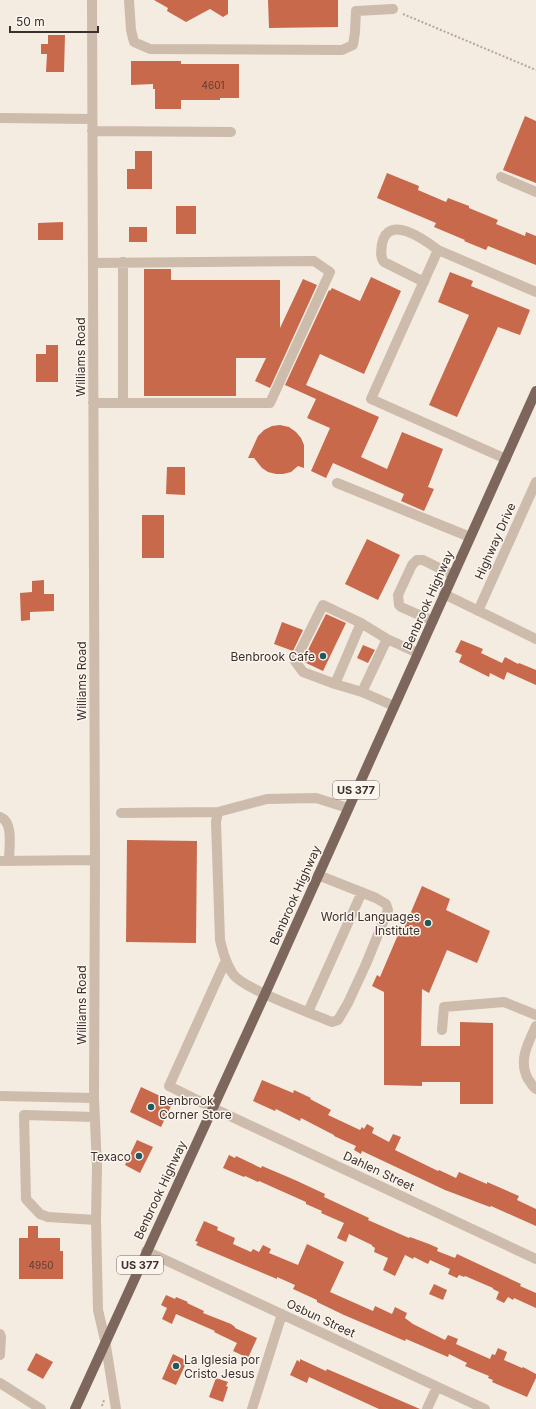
<svg xmlns="http://www.w3.org/2000/svg" width="536" height="1409" font-family="Inter,sans-serif">
<style>
.building{fill:#c8694b}
.lines{fill:none;stroke-linecap:round;stroke-linejoin:round}
.path{stroke:#b9a596;stroke-width:2;stroke-dasharray:2 2;stroke-linecap:butt}
.minor{stroke:#cdbbac;stroke-width:10}
.major{stroke:#7d675c;stroke-width:10}
.poi-dot{fill:#1f5a5e;stroke:#fbf5ee;stroke-width:1.5}
.labels{text-anchor:middle;dominant-baseline:central;stroke-width:3;stroke-linejoin:round;paint-order:stroke}
.number-label{font-size:10px;fill:#5e3e33}
.shield{fill:#fbf5ee;stroke:#756b66;stroke-width:1}
.shield-label{font-size:11px;font-weight:bold;fill:#3b302b}
.street-label{font-size:12px;fill:#3b302b;stroke:#fbf5ee}
.poi-label{font-size:12px;fill:#3b302b;stroke:#fbf5ee;text-anchor:end}
</style>
<rect width="100%" height="100%" fill="#f4ebe1"/>
<path class="building" d="M154,0H228V14L223,17L210,9L186,22L167,11L168,8Z
M268,0H338V27L269,28Z
M48,35H65L64,72H46L47,54H41V44H48Z
M131,61H181V64H239V98H220V100H181V109H155V89H153V84L131,85Z
M525,116L536,121V183L503,170Z
M135,151H152V189H127V169H135Z
M387,173L419,186L418,190L446,202L448,198L469,206V208L498,220L496,224L525,236L526,232L536,236V265L488,246L486,250L464,241L465,240L434,227L436,223L377,198Z
M176,206H196V234H176Z
M63,222V240H38V223Z
M129,227H147V242H129Z
M144,269H171V280H280V328L303,279L317,285L270,388L255,381L266,358H236V396H144Z
M450,272L473,281L471,286L530,310L520,335L498,327L457,417L429,405L469,315L438,302Z
M371,277L401,291L364,374L320,354L306,385L379,417L361,457L387,469L402,432L443,449L428,487L434,489L424,511L401,501L404,494L333,463L326,478L311,471L330,428L307,418L316,399L285,385L329,290L330,291L332,288L360,301Z
M46,345H58V382H36V354H46Z
M280,425L289,427L296,432L301,438L304,445V468L298,466L291,472L283,474H276L268,472L262,468L254,458H248L258,436L264,430L272,426Z
M167,467H185V495L166,494Z
M142,515H164V558H142Z
M367,539L400,555L378,600L345,584Z
M44,580V594H54V611L30,612V620L21,621L20,593L32,592V581Z
M326,614L346,623L323,671L304,662L303,660Z
M282,622L303,630L293,651L274,644Z
M461,640L483,649L481,653L502,663L505,657L518,664L519,663L536,670V685L507,672L504,680L490,673L489,677L459,662L462,655L455,652Z
M363,645L375,650L368,663L357,658Z
M127,840L197,841L196,943L126,942Z
M422,886L450,899L446,910L490,931L477,963L447,950L429,993L422,989L421,1046H460V1022L493,1023V1104H460V1082H422V1086L384,1085V992L372,986L377,975L380,977L400,930L403,931Z
M262,1080L293,1093L294,1090L311,1098L310,1099L331,1110L328,1115L360,1130L362,1127L364,1129L367,1124L374,1128L372,1133L389,1142L393,1134L401,1137L395,1150L436,1170L438,1171L439,1170L456,1178L459,1172L487,1184V1182L519,1196L517,1200L536,1209V1226L491,1206L490,1207L445,1190L362,1151L361,1154L354,1150L356,1146L334,1136V1135L328,1132L301,1118L300,1121L276,1109L275,1111L253,1101Z
M141,1087L173,1102L161,1127L130,1112Z
M137,1140L153,1147L140,1173L125,1165Z
M229,1155L235,1158L236,1156L261,1168L262,1166L295,1180L325,1194L324,1197L369,1218L368,1220L409,1238L410,1237L429,1244L438,1248L437,1251L455,1258L457,1254L521,1284L520,1286L536,1293V1308L514,1298L513,1300L508,1297L504,1303L496,1299L499,1292L493,1289V1288L465,1276L464,1277L459,1275L457,1278L448,1274L450,1269L430,1260L428,1264L414,1257L413,1259L405,1255L395,1276L383,1270L388,1258L374,1252L375,1248L372,1246V1245L349,1234L346,1242L337,1238L344,1223L321,1213L322,1211L306,1204V1202L259,1181L258,1182L245,1176L244,1177L223,1168Z
M204,1221L218,1227L217,1230L235,1238L233,1244L251,1252L253,1249L259,1252L263,1245L271,1249L269,1253L298,1265L307,1244L344,1262L330,1292L373,1311L375,1306L392,1314L395,1307L407,1313L405,1318L413,1324L445,1340L448,1335L458,1339L456,1344L490,1359L492,1354L495,1355L498,1348L507,1352L504,1360L522,1368L523,1367L536,1374V1378L527,1397L492,1382L493,1380L488,1378L489,1376L465,1366L467,1363L449,1354L448,1357L406,1339L405,1341L344,1315L317,1302V1300L293,1289L295,1285L277,1277V1279L196,1245L198,1242L195,1241Z
M28,1226H38V1238H60V1251H63V1279H19V1238H28Z
M434,1284L447,1290L443,1300L429,1294Z
M166,1295L175,1299L176,1297L188,1302L187,1303L204,1311L203,1313L231,1324L235,1327V1328L257,1338L248,1358L233,1351L237,1343L214,1332L215,1331L176,1314L172,1324L162,1319L167,1308L161,1305Z
M36,1353L53,1362L43,1379L27,1370Z
M173,1354L187,1361L176,1385L162,1379Z
M300,1359L326,1371L327,1369L420,1409H379L309,1377L307,1383L290,1375L297,1360L300,1362Z
M216,1378L228,1382L226,1386L228,1387L223,1402L209,1397Z"/>
<g class="lines">
<path class="path" d="M403,14L536,70
M102,1406L104,1400"/>
<path class="minor" d="M92,0L95,860L94,1098L97,1167L96,1220L98,1310L105,1340L116,1409
M129,0L131,30L134,42L150,49L342,50L353,45L355,32L356,11L393,9
M0,118L92,119
M92,131L231,132
M501,177L536,192
M93,263L314,261L330,272L270,403H93
M424,282L384,262C380,257 381,251 382,244C388,213 425,240 438,250
M123,403V262
M506,459L371,399L438,250L536,292
M337,483L470,537
M444,594L536,639
M478,611L536,482
M433,621L401,607L399,605L398,595L412,565L417,560H423L453,575
M335,684L303,672L295,661L323,605L361,623
M362,692L387,639
M394,706L362,692L335,684L361,623L387,639L418,653
M121,813L218,812
M0,817C14,822 9,848 9,860
M0,861L95,860
M318,875L376,898L386,904L388,910L366,964L348,1003L338,1020L332,1022C313,1014 243,989 233,974C226,964 223,952 220,940L216,822L218,812L267,799L316,798L348,808
M226,960L169,1086L215,1109L536,1259
M308,1012L362,892
M536,1026C528,1043 518,1061 528,1079C531,1083 532,1086 536,1089
M442,1030L444,1007L504,1002L536,1015
M0,1096L94,1098
M94,1117L24,1115L26,1199L40,1214L48,1217L96,1220
M146,1251L485,1409
M0,1334L1,1337L0,1355
M0,1383L41,1409
M252,1409L282,1314
M427,1409L437,1387"/>
<path class="major" d="M75,1409L265,994L536,391"/>
</g>
<g class="poi-dot">
<circle cx="323" cy="656" r="4"/>
<circle cx="428" cy="923" r="4"/>
<circle cx="151" cy="1107" r="4"/>
<circle cx="139" cy="1156" r="4"/>
<circle cx="176" cy="1366" r="4"/>
</g>
<g class="labels">
<g class="number-label">
<text x="213" y="85">4601</text>
<text x="41" y="1265">4950</text>
</g>
<g class="shield">
<rect x="333" y="781" width="46" height="18" rx="3"/>
<rect x="117" y="1256" width="46" height="18" rx="3"/>
</g>
<g class="shield-label">
<text x="356" y="790">US 377</text>
<text x="140" y="1265">US 377</text>
</g>
<g class="street-label">
<text transform="translate(80 357) rotate(-90)">Williams Road</text>
<text transform="translate(495 541) rotate(-66)">Highway Drive</text>
<text transform="translate(428 600) rotate(-66)">Benbrook Highway</text>
<text transform="translate(81 681) rotate(-90)">Williams Road</text>
<text transform="translate(295 895) rotate(-66)">Benbrook Highway</text>
<text transform="translate(81 1005) rotate(-90)">Williams Road</text>
<text transform="translate(379 1171) rotate(25)">Dahlen Street</text>
<text transform="translate(160 1190) rotate(-65)">Benbrook Highway</text>
<text transform="translate(321 1318) rotate(25)">Osbun Street</text>
</g>
<g class="poi-label">
<text x="315" y="656">Benbrook Cafe</text>
<text x="420" y="916">World Languages<tspan x="420" dy="14">Institute</tspan></text>
<text x="159" y="1100" text-anchor="start">Benbrook<tspan x="159" dy="14">Corner Store</tspan></text>
<text x="131" y="1156">Texaco</text>
<text x="184" y="1359" text-anchor="start">La Iglesia por<tspan x="184" dy="14">Cristo Jesus</tspan></text>
</g>
</g>
<path d="M10 26v6h88v-6" fill="none" stroke="#3b302b" stroke-width="2"/>
<text x="16" y="26" font-size="12" fill="#3b302b" stroke="#fbf5ee" stroke-width="3" paint-order="stroke">50 m</text>
</svg>
